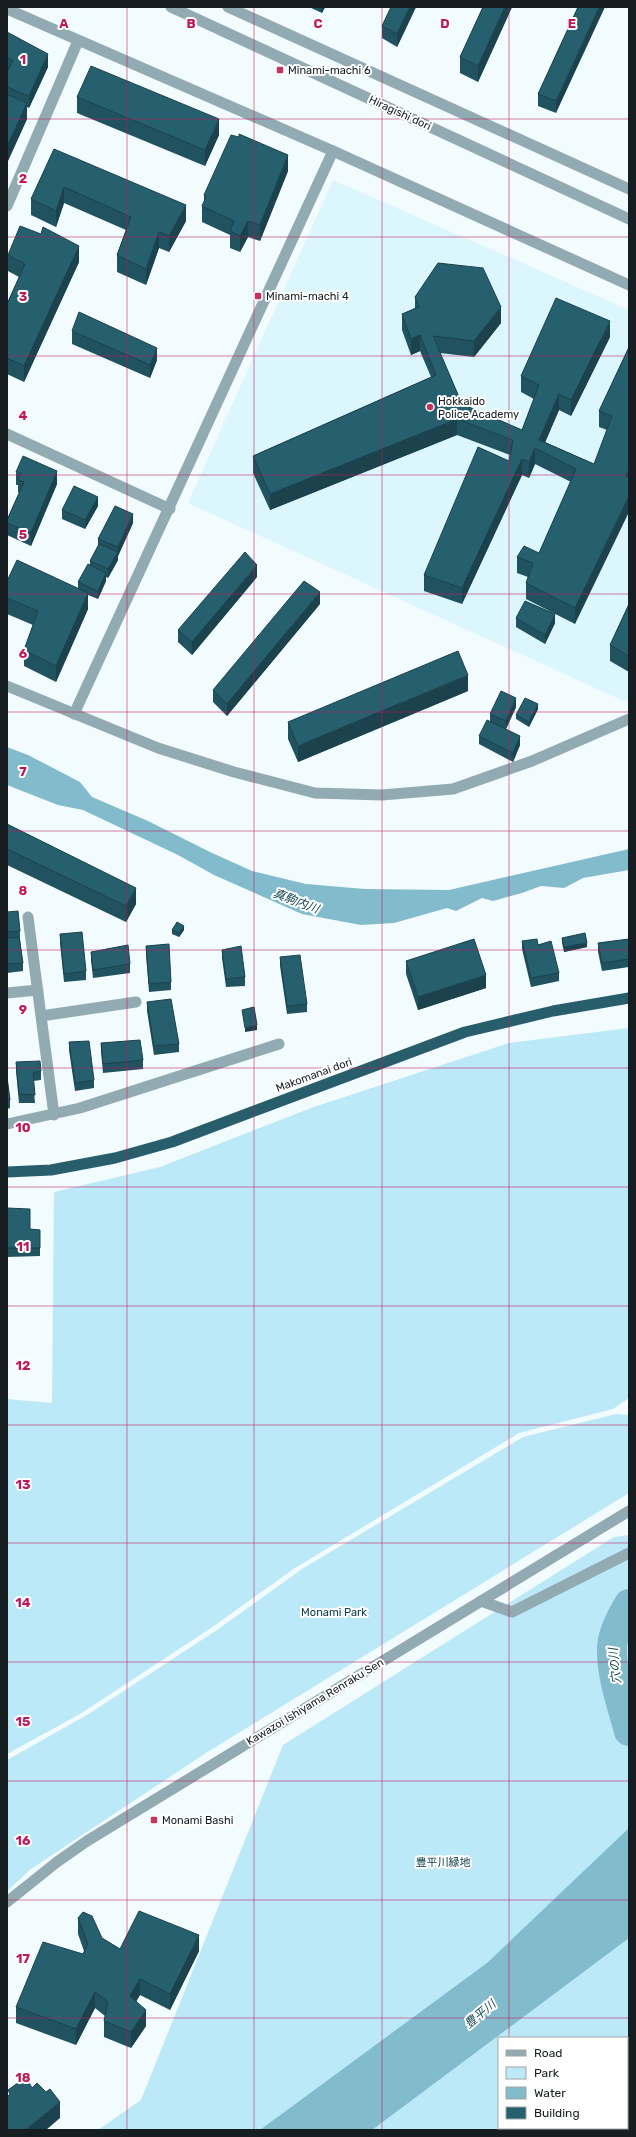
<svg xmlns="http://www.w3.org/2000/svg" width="636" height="2137" font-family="Rubik,'Noto Sans JP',sans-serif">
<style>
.built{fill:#dcf6fe}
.green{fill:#bce9f7;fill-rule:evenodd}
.water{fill:#82bbcc}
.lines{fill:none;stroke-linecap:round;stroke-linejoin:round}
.river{stroke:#82bbcc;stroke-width:30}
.minor{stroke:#92aab2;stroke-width:11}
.tertiary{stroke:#92aab2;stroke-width:11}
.trunk{stroke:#285e6c;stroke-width:11}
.wall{fill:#21525f}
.shaded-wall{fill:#1b424d}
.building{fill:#265f6e;stroke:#1b424d}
.grid{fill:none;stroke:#c2185b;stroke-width:1;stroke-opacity:0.55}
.poi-dot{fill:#c3355e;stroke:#fff;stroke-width:1.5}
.labels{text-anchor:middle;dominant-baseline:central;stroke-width:4;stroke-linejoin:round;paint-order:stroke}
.poi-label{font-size:11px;fill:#161e21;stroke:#fff;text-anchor:start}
.street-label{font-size:11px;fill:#161e21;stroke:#fff}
.park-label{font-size:11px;fill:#0c404d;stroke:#fff}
.water-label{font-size:12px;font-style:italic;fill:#124551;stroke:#fff}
.grid-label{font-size:13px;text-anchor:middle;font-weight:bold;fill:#c2185b;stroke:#fff;stroke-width:4;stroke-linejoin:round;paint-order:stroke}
</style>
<rect width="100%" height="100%" fill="#f2fbfe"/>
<path class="built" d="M333,180L629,310V700L624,701L188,503Z"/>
<path class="green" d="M629,1028V1398L613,1409L519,1433L295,1568L211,1628L80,1714L7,1754V1399L52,1403L54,1192L160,1167L311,1108L509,1043Z
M616,1414L629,1415V1493L206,1753L31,1869L7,1891V1760L87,1715L217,1630L302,1569L523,1437Z
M629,1535V2130H98L141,2100L283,1745L614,1537ZM499,2038H627V2128H499Z"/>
<path class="water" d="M7,747L28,755L80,782L92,797L148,821L210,852L252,871L306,884L365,889L449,890L629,849V870L583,878L564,888L541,886L522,893L493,901L482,898L456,911L447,908L394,923L361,925L302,914L214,875L178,855L83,810L58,805L7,785Z
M629,1828V1938L372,2130H260L487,1963Z"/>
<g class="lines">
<path class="river" d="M629,1604C622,1616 613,1632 612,1647C611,1675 622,1705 629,1731"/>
<path class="minor" d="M7,206L78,41
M7,434L170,509
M74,714L333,151
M28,917L54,1115
M7,993L38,990
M41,1016L136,1002
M7,1124L80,1108L279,1044
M481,1601L512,1612L629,1553"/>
<path class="tertiary" d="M171,7L629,219
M228,7L629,189
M7,9L333,151L629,285
M7,686L158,748L234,772L315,793L382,795L453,789L532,761L629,719
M7,1902L57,1862L87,1841L629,1511"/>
<path class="trunk" d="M7,1172L51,1170L115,1158L172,1142L465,1032L553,1011L629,998"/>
</g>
<path class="wall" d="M309,7H325L322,13Z
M391,7H416L397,47L382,38V26Z
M483,7H512L478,82L460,73V57Z
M578,7L556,113L538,106V94Z
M7,32L48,67L29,108L27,107V119L7,163V72L8,70H7Z
M77,97L219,135L205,166L77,113Z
M54,149L186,221L169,252L159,248L146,285L117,272V255L126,230L64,203L56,227L31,215V199Z
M288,171L260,241L248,237L240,252L230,248V235L202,222V206L204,202V195Z
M8,255L79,262L24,382L7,374V304L19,277L8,271Z
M415,297L501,323L474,357L440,353L462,404L522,430L534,399L521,392V376L610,337L571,416L559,410L545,442L594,464L607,430L599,427V411L629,347L575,624L526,599V583L528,577L517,573V557L539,553L571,482L535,464L529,478L522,475L462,604L424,591V575L509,461L510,455L457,435L270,510L253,473V456L431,377L420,351L411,355L402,330V314L415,308Z
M72,331L157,360L150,378L72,344Z
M16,472L57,484L31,546L7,535V520L19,493L18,492V485H16Z
M98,506L85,529L62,519V510Z
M133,523L118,556V560L108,578L106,577V581L98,599L88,595V609L56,682L24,666V650L33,625L7,614V581L78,589V582L90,565V561L98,546V539Z
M257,577L192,655L178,642V630Z
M320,604L227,716L213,702V690Z
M629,604V672L610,661V645Z
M516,618L555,623L545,644L516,627Z
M468,691L298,762L288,739V722Z
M516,707L506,729L520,745L513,762L479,744V736L490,721V714Z
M538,709L529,727L516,719V715Z
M7,824L136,904L126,922L7,865Z
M7,912L20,931V939L23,963V971L7,973Z
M172,930H184L179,937L172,934Z
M60,934L86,971V980L64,982L60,943Z
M562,938L587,947L564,952L562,943Z
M629,939V967L602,971L598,952V943Z
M522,941L538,945L559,973V981L531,987L522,949Z
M146,946L171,982V990L149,992L146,954Z
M222,950L245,977V986L226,987L222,958Z
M91,952L130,964V973L93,978L91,960Z
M280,957L307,1004V1012L287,1014L280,966Z
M406,961L486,988L418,1010L406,974Z
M147,1002L179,1044V1052L154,1055L147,1011Z
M69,1042L94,1080V1088L75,1091L69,1050Z
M101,1043L143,1060V1069L103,1073L101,1051Z
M16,1062L41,1071V1080L33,1081L35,1103H19L16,1071Z
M7,1077L10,1100V1108L7,1109Z
M7,1208L30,1229L40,1230V1256L7,1257Z
M78,1918L102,1938L120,1949L199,1951L170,2010L140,1995L136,2001L146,2026L131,2048L104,2037V2021L105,2016L95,2008L76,2045L16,2023V2007L83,1954L84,1951L78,1934Z"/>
<path class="shaded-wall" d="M322,7H325L322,13Z
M410,7H416L397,47V34Z
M505,7H512L478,82V66Z
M599,7H605L556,113V101Z
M48,54V67L29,108V96Z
M27,103V119L7,163V147Z
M219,119V135L205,166V150Z
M288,155V171L260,241V225Z
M64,187V203L56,227V211Z
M186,205V221L169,252V236Z
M248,221V237L240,252V236Z
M159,232V248L146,285V269Z
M79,246V262L24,382V366Z
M501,307V323L474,357V341Z
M610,321V337L571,416V400Z
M420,335V351L411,355V339Z
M157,348V360L150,378V365Z
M559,394V410L541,452L539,440Z
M457,419V435L270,510V494Z
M535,448V464L529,478V462Z
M522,459V475L462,604V588Z
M629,469V485L626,476Z
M57,471V484L31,546V533Z
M629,496V512L575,624V608Z
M98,497V506L85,529V520Z
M133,514V523L118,556V560L108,578V569L118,552V547Z
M257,565V577L192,655V642Z
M106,573V581L98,599V591Z
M320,592V604L227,716V704Z
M88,593V609L56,682V666Z
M555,614V623L545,644V635Z
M468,675V691L298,762V746Z
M516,698V707L506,729V721Z
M538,704V709L529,727V722Z
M520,736V745L513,762V753Z
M136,888V904L126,922V906Z
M184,926V930L179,937V933Z
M587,943V947L564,952V947Z
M486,975V988L418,1010V997Z
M257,1025V1030L245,1032V1028Z
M199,1935V1951L170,2010V1994Z
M140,1979V1995L130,2012V1996Z
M95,1992V2008L76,2045V2029Z
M146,2010V2026L131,2048V2032Z
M60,2102V2118L46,2130H25Z"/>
<path class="building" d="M391,7H410L397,34L382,26Z
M483,7H505L478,66L460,57Z
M578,7H599L556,101L538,94Z
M7,32L48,54L29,96L7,87V72L13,60L7,58Z
M91,66L219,119L205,150L77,97Z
M7,94L27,103L7,147Z
M239,134L288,155L260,225L248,221L240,236L230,231L234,221L202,206L206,197L204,195L231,135L239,137Z
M54,149L186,205L169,236L159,232L146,269L117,255L131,217L64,187L56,211L31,199Z
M20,226L41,234L43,227L79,246L24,366L7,358V304L25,264L8,255Z
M438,263L483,268L501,307L474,341L433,336L462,404L522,430L539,385L521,376L556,298L610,321L571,400L559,394L539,440L594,464L612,416L599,411L629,347V469L626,476L629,477V496L575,608L526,583L533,563L517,557L524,546L539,553L576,469L535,448L529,462L522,459L462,588L424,575L478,447L509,461L513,440L457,419L270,494L253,456L436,375L420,335L411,339L402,314L419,307L415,297Z
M79,312L157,348L150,365L72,331Z
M23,456L57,471L31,533L7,523V520L24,482L18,480L21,473L16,472Z
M74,486L98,497L85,520L62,510Z
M115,506L133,514L118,547L98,539Z
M99,544L118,552L108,569L90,561Z
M245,552L257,565L192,642L178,630Z
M17,560L88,593L56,666L24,650L38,611L7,598V581Z
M88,564L106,573L98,591L78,582Z
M304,581L320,592L227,704L213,690Z
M525,601L555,614L545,635L516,618Z
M629,604V656L610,645Z
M458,651L468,675L298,746L288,722Z
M501,691L516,698L506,721L490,714Z
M525,698L538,704L529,722L516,715Z
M487,720L520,736L513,753L479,736Z
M7,824L136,888L126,906L7,849Z
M18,911L20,931L7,932V912Z
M177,922L184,926L179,933L172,930Z
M82,932L86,971L64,974L60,934Z
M585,933L587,943L564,947L562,938Z
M19,937L23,963L7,964V938Z
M474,939L486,975L418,997L406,961Z
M537,939L538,945L551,941L559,973L531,978L522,941Z
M629,939V959L602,963L598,943Z
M169,944L171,982L149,984L146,946Z
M128,945L130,964L93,970L91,952Z
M241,946L245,977L226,979L222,950Z
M300,955L307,1004L287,1006L280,957Z
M171,999L179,1044L154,1046L147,1002Z
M254,1007L257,1025L245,1028L242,1010Z
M140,1040L143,1060L103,1064L101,1043Z
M89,1041L94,1080L75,1083L69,1042Z
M40,1061L41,1071L33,1073L35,1095L19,1094L16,1062Z
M7,1077L10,1100H7Z
M7,1208L30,1209V1229L40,1230V1248H7Z
M139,1911L199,1935L170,1994L140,1979L130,1996L146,2010L131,2032L104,2021L108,2002L95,1992L76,2029L16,2007L43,1942L83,1954L88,1944L78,1918L83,1912L92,1916L102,1938L120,1949Z
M26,2077L32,2088L37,2083L46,2092L50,2089L60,2102L25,2130H7V2097L10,2094L8,2090Z"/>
<path class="grid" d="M127,7V2130M254,7V2130M382,7V2130M509,7V2038M7,119H629M7,237H629M7,356H629M7,475H629M7,594H629M7,712H629M7,831H629M7,950H629M7,1068H629M7,1187H629M7,1306H629M7,1425H629M7,1543H629M7,1662H629M7,1781H629M7,1900H629M7,2018H629M509,2128V2130"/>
<g class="poi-dot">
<rect x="276" y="66" width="8" height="8" rx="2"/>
<rect x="254" y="292" width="8" height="8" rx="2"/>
<circle cx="430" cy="407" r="4"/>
<rect x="150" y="1816" width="8" height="8" rx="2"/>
</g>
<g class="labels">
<g class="poi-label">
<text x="288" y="70">Minami-machi 6</text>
<text x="266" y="296">Minami-machi 4</text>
<text x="438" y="401">Hokkaido<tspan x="438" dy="13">Police Academy</tspan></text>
<text x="162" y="1820">Monami Bashi</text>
</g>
<g class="street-label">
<text transform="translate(400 113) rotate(25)">Hiragishi dori</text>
<text transform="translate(314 1075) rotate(-20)">Makomanai dori</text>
<text transform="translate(315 1702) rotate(-31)">Kawazoi Ishiyama Renraku Sen</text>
</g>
<g class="park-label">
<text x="334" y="1612">Monami Park</text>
<text x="443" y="1862">豊平川緑地</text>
</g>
<g class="water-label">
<text transform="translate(296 901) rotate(21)">真駒内川</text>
<text transform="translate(615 1666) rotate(-96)">穴の川</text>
<text transform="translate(480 2014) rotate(-40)">豊平川</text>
</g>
</g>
<g class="grid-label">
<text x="64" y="28">A</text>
<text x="191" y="28">B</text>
<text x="318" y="28">C</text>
<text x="445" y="28">D</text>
<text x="572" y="28">E</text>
<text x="23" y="64">1</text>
<text x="23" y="183">2</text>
<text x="23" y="301">3</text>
<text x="23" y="420">4</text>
<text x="23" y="539">5</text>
<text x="23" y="658">6</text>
<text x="23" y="776">7</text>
<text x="23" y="895">8</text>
<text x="23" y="1014">9</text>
<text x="23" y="1132">10</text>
<text x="23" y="1251">11</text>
<text x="23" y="1370">12</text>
<text x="23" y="1489">13</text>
<text x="23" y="1607">14</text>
<text x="23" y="1726">15</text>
<text x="23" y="1845">16</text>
<text x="23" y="1963">17</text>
<text x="23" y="2082">18</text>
</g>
<rect width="636" height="2137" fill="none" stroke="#161e21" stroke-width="16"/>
<rect x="498" y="2037" width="130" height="92" fill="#ffffff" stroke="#a2a5a6"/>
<rect x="506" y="2050" width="20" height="6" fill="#92aab2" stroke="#a2a5a6"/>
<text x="534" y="2057" font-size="12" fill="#161e21">Road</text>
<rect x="506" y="2067" width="20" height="12" fill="#bce9f7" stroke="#a2a5a6"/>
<text x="534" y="2077" font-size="12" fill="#161e21">Park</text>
<rect x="506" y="2087" width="20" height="12" fill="#82bbcc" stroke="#a2a5a6"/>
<text x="534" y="2097" font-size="12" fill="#161e21">Water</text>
<rect x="506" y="2107" width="20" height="12" fill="#265f6e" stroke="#a2a5a6"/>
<text x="534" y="2117" font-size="12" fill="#161e21">Building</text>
</svg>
